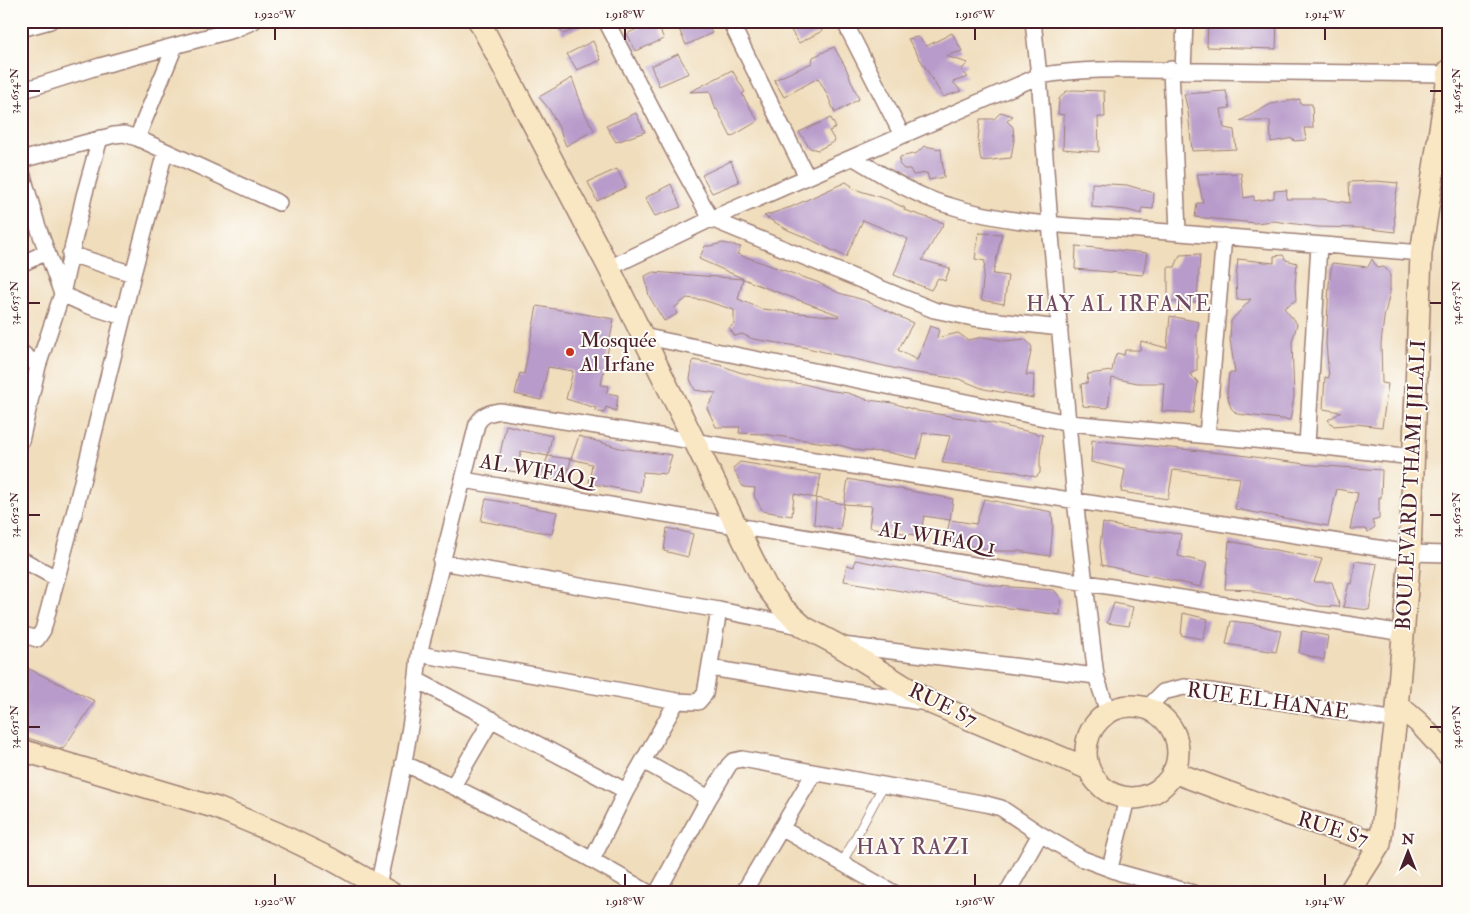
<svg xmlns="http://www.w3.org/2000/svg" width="1470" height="914" font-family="'IM FELL Double Pica',serif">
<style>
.building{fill:#b89bca}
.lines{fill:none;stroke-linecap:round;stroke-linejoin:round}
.lane-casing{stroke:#9d7e74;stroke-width:10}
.street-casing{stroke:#9d7e74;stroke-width:18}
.secondary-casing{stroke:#9d7e74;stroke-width:24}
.lane{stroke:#fff;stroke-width:8}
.street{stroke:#fff;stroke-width:15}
.secondary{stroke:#f9e7c3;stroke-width:21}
.ticks{fill:none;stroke:#4a1f2b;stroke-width:2}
.poi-dot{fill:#c8321e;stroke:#fdfcf7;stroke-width:2}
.labels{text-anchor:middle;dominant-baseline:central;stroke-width:4;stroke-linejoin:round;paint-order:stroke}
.poi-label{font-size:21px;fill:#4a1f2b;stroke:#fdfcf7;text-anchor:start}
.street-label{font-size:21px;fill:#4a1f2b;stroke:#fdfcf7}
.neighbourhood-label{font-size:22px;letter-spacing:1px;fill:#704a63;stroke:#fdfcf7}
.neatline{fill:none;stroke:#4a1f2b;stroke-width:2}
.ticks-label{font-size:12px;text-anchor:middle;fill:#4a1f2b}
</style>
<rect width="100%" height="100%" fill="#fdfcf7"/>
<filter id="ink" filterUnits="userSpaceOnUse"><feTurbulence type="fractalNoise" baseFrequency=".02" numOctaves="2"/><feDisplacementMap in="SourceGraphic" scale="10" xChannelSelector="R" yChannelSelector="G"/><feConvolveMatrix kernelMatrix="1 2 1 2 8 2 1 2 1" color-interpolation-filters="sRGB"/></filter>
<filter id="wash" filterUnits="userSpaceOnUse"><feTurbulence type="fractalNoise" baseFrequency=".0096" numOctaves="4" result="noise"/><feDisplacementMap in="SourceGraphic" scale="20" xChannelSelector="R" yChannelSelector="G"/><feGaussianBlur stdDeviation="1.12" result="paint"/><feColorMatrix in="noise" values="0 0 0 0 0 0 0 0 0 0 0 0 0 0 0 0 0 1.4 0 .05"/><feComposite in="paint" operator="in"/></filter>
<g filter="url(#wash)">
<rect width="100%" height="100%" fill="#f0ddbc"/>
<g id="blocks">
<path class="building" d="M554,21H594L563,34Z
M652,21H656L664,39L636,51L627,34Z
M697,21H706L712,33L686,45L679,29Z
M785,21H817L822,31L799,43Z
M1208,21H1277L1276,49L1207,47Z
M952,33L962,51L946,56L968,63L961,70L968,77L953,82L961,91L943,97L908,39L918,37L927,46Z
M593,41L601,60L577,70L567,54Z
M834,47L845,66L859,99L835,113L827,94L818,78L784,97L774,80L812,63L813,57Z
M678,54L689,73L659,86L651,66Z
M732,70L745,92L742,94L758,121L731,137L717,109L716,110L710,91L690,92Z
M572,78L585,114L594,130L566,146L559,128L549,109L539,97Z
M1072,90L1104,91L1105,117H1098L1099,152L1063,149L1064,115L1058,114L1059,99L1065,92Z
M1226,91L1230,108L1221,109L1224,128L1234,130L1236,149L1192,151L1188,111L1184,94Z
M1300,99V104H1312L1313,128H1304L1306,140L1294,141L1293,138L1271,142L1270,121H1240L1271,104Z
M1001,112L1013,116L1007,121L1013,127L1014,140L1011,158L981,161L978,141L980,119H994Z
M636,113L645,132L616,142L606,126Z
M831,118L836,128L829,131L835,141L818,150L810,148L799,132Z
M924,146L941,149L944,177L929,180L927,173L913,175L910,169H904L899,164L900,157L917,153Z
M731,161L739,182L712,193L702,175Z
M617,169L626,187L597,201L588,182Z
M1241,173L1244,198L1254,196V201L1274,198V191L1287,190L1286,199H1322L1350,203L1349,182L1376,181L1398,183L1394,207L1395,232L1363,228L1318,227L1274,221L1255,223L1195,217L1197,203H1203L1197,174Z
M846,182L852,186L851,188L886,199L905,208L904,210L944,223L922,260L950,268L945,281L938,278L931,290L894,275L908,239L863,220L846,257L805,237L788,230L764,216L791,207Z
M1092,183L1127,185L1154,193L1153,209L1142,208V214L1127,210L1092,207Z
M671,184L681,207L655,216L645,198Z
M979,233L1002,234L993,274L1008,276L1004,304L981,300L985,261L975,259Z
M723,243L741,247L737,254L817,282L839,293L864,300L913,323L898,350L917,360L930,326L939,329L937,338L958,333L968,340L984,337L1005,341L1025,339L1032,347L1026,375H1034L1033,398L984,389L959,379L910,372L803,347L753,339L742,334L735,336L729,328L734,324V310L703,300L687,298L674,308L677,314L664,321L649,296L645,276L653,272L743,279L738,299L762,309L838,317L839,315L753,283L699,259L705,246H710Z
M1076,246L1147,253L1143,275L1075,269Z
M1200,254L1197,302H1168V267H1175L1180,255Z
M1283,255L1286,260L1297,263L1295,285L1296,300L1284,308L1297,324L1292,342L1294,397L1290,420L1237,414L1231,408L1227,394L1229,373H1235L1230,339L1231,321L1251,299L1237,300L1236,279L1238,259L1274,263V256Z
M1372,259L1377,268L1384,267L1390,273V292L1384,318L1381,344L1382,383L1388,384L1382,427L1356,424L1334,426L1328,420L1341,412L1323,409L1325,377L1329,378L1326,343L1329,284L1332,263L1368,267Z
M537,306L614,319L601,385L609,386L606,393L618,395L616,411L606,407L604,413L595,411L596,408L566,399L573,371L548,367L541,400L515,394L520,373L524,374Z
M1170,316L1199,322L1197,333V370L1190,374L1198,382L1193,413L1162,411L1164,383H1138L1112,378L1108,408L1083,406L1081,384L1087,383L1088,374L1112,371L1114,360L1117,353L1124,355L1125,350H1140L1141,341L1167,348Z
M693,360L720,365L739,372L781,382L804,384L826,390L848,393L868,400L893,403L918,411L987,422L1043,435L1040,455V473L1036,477L1013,471L942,463L950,436L923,433L917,459L887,452L861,451L839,445L763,434L739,433L740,427H716L707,408L716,393L695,390L690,379Z
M506,425L552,436L548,456L521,451L517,472L497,469Z
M579,436L620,448L672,455L666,474L643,472L640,493L589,483L592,464L571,459Z
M1092,440L1240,455L1312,465L1382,470L1381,498L1379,497V519L1372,521L1375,527L1368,532L1365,529H1350L1358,493L1337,489L1328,526L1235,509L1240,478L1173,470L1168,499L1121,492L1125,470L1091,462Z
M548,456L571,459L565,482L540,477Z
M740,462L821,475L816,498L794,494L792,516L763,511L754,496L755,488L743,487L733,468Z
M848,479L953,499L950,520L924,516L920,536L869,527L872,506L844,504Z
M816,498L844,504L840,530L814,524Z
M486,499L557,512L552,534L481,521Z
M984,499L1052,512L1053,525L1050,556L1018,551H998L945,541L950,520L976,524Z
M1103,523L1126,528L1181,534L1178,556L1207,563L1201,587L1102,565L1100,546Z
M667,528L693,534L688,557L664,551Z
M1229,541L1322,559L1314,582H1332L1340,607L1318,606L1293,598L1254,592V590L1225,589Z
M855,560L997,586L1054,590L1061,599L1060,615L965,602L844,581L847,565L854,567Z
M1355,561L1377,564L1369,610L1343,607L1349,583L1352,584Z
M1114,603L1133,607L1129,626L1107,623Z
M1183,613L1208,619L1203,639L1181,635Z
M1231,621L1255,624L1281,631L1276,652L1226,644Z
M1302,631L1328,636L1324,660L1299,653Z
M21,665L95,701L63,749L21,736Z"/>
</g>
</g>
<g filter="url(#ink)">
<use href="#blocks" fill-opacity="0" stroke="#9d7e74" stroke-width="1"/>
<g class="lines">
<defs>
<path id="lane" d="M842,863L883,786"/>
<path id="street" d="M606,21L682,167L711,219L934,310L973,318L1060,328
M730,21L807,177
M844,21L902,135
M1033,21L1039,76L1050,224L1075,500L1096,676L1108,712
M21,29L50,21
M1171,69L1178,232
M1183,71L1185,21
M21,91L100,66L233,30L254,21
M137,138L175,46
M854,158C883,175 912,194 944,204C1020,229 1101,226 1180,233C1260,239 1340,247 1421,253
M21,160L114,135L124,134L137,138L279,203
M21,169L37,224L62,294L86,305L123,317
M70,254L133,274
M21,264L47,252
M609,268L711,219L1039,76C1094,66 1146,71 1202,71C1284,72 1366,73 1448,74
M642,336L1069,423L1307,445L1413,457
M21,352L38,366
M1207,436L1224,236
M21,441L38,366L62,294L84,196L100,138
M1307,445L1319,245
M464,480C777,534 1090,584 1404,633
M21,559L56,578
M441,562L719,610L804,627
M21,634L37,639L43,630L73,518L123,317L133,274L165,152
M842,645L1096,676
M419,654L677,701L698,702L705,694L719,610
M710,668L927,703
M417,680L626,791
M1147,708L1163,692L1184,687L1396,720
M643,761L709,798
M403,763C488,801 569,846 649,893
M453,786L492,719
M781,828L894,893
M592,860L626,791L677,701
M1110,868L1127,799
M378,886C394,809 413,732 419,654L477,424C483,414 488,413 500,411L1410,553L1449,554
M657,893L709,798L729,765L733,761L742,759L986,804L1001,808L1040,834L1083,859L1121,873L1193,893
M743,893L814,773
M1007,893L1040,834"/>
<path id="secondary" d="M479,21L609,268L766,586L782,607L804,627L836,644L933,704L1089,769
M1398,705L1419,723L1449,756
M1086 752a46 46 0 1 1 92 0a46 46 0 1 1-92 0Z
M21,750L217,808L277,833L329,858L391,893
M1173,772L1284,813L1380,844
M1349,893L1380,844L1396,720L1410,553L1421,253L1449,70"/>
</defs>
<use href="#lane" class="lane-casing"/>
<use href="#street" class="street-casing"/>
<use href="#secondary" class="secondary-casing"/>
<use href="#lane" class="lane"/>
<use href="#street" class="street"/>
<use href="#secondary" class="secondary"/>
</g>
</g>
<path class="ticks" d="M275,28V40M625,28V40M975,28V40M1325,28V40M28,91H40M1430,91H1442M28,303H40M1430,303H1442M28,515H40M1430,515H1442M28,727H40M1430,727H1442M275,874V886M625,874V886M975,874V886M1325,874V886"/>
<circle class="poi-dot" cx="570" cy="352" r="5"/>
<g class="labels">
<g class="poi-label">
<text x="580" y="340">Mosquée<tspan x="580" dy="24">Al Irfane</tspan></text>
</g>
<g class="street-label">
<text transform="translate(538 471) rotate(10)">AL WIFAQ 1</text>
<text transform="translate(1411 485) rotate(-87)">BOULEVARD THAMI JILALI</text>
<text transform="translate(937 538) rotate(9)">AL WIFAQ 1</text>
<text transform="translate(1268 701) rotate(8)">RUE EL HANAE</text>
<text transform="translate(943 705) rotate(26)">RUE S7</text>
<text transform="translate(1333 829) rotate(17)">RUE S7</text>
</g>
<g class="neighbourhood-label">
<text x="1119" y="304">HAY AL IRFANE</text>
<text x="913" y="847">HAY RAZI</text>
</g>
</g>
<rect width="1470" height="914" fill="none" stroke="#fdfcf7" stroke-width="55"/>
<g transform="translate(1408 852)" stroke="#fdfcf7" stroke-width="4" paint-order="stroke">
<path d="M0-4L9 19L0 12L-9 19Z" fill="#4a1f2b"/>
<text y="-8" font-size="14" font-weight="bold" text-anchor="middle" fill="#4a1f2b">N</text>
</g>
<rect x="28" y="28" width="1414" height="858" class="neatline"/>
<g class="ticks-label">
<text x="275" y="18">1.920°W</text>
<text x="625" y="18">1.918°W</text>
<text x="975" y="18">1.916°W</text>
<text x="1325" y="18">1.914°W</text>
<text transform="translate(14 91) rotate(-90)" y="4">34.654°N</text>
<text transform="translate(1456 91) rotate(-90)" y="4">34.654°N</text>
<text transform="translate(14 303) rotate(-90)" y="4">34.653°N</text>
<text transform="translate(1456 303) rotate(-90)" y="4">34.653°N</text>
<text transform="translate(14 515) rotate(-90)" y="4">34.652°N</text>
<text transform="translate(1456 515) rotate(-90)" y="4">34.652°N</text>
<text transform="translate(14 727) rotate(-90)" y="4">34.651°N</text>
<text transform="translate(1456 727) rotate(-90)" y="4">34.651°N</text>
<text x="275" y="905">1.920°W</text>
<text x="625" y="905">1.918°W</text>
<text x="975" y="905">1.916°W</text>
<text x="1325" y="905">1.914°W</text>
</g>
</svg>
